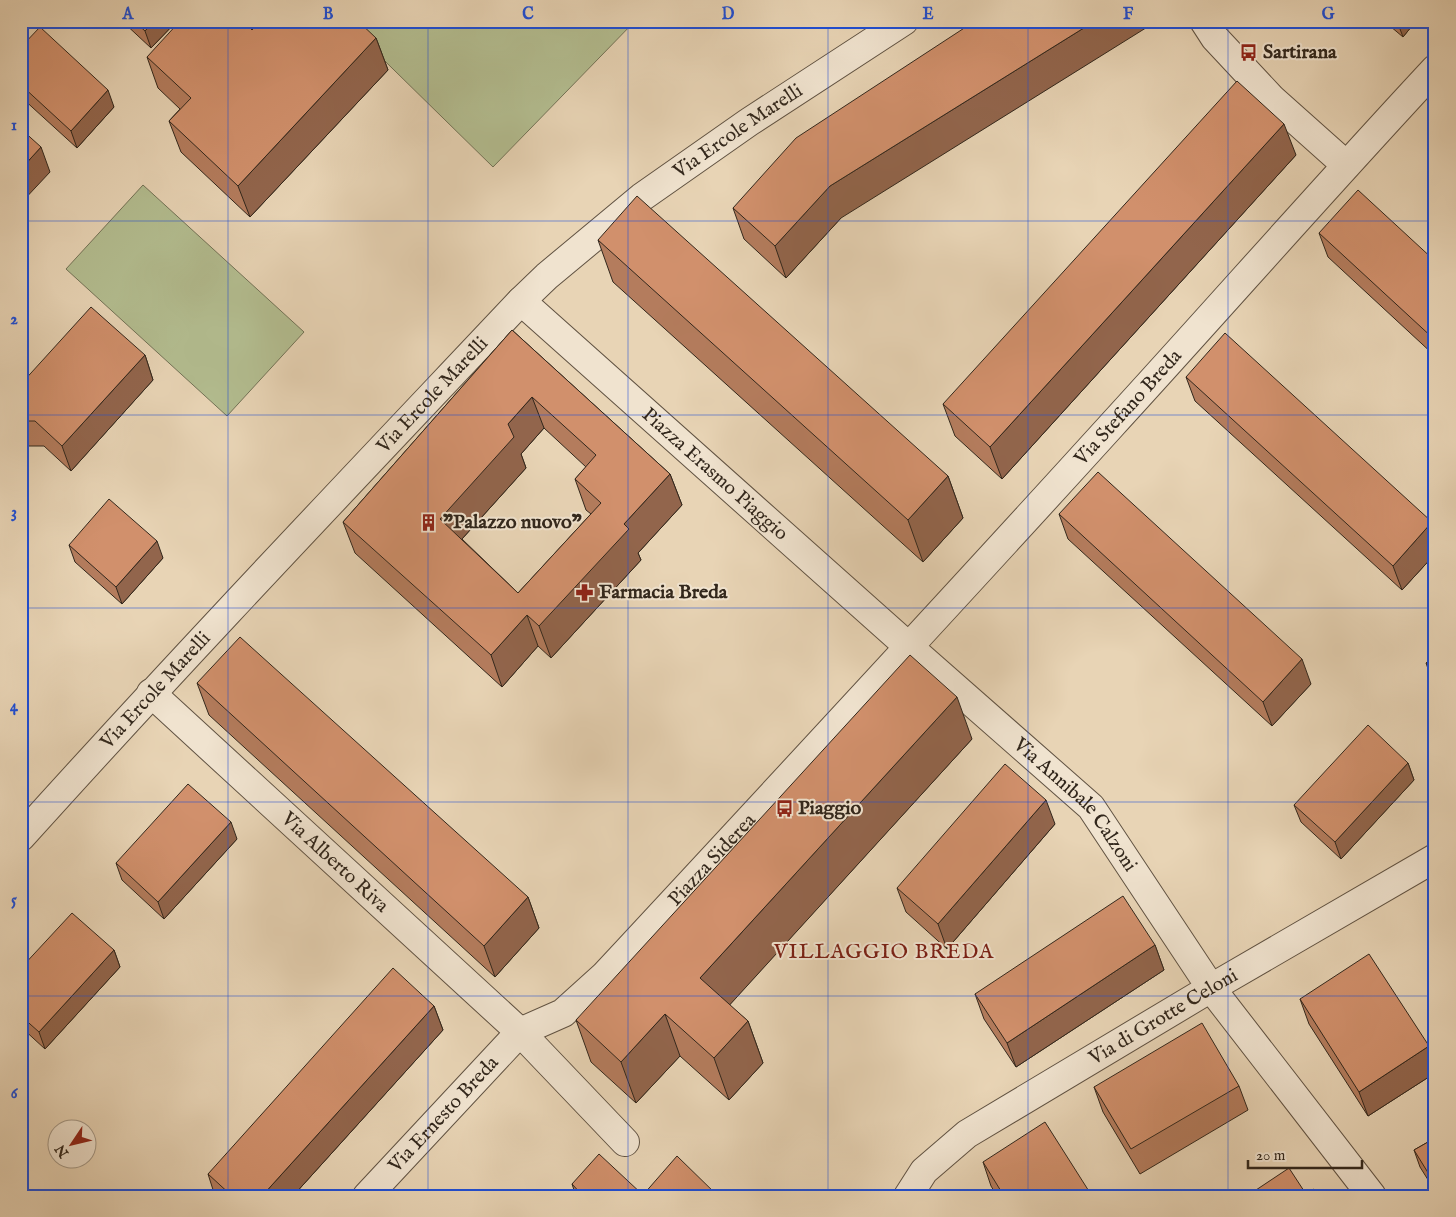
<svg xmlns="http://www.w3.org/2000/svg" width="1456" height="1217" font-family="'IM FELL English',serif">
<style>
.grass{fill:#b3bd90;stroke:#727256}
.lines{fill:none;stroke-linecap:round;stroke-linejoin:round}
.minor-casing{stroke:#605242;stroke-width:30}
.minor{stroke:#f0e3cf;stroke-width:28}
.wall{fill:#b47c5d;stroke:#32271c;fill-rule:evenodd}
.shaded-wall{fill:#92654c;stroke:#32271c}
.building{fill:#d1906c;stroke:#32271c;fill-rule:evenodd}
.grid{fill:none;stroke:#1d4ed8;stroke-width:1;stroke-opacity:0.55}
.labels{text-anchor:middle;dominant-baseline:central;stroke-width:4;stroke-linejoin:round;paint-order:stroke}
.poi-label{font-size:20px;font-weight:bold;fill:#32271c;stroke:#f0e3cf;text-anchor:start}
.street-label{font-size:20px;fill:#32271c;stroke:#f0e3cf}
.neighbourhood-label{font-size:21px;letter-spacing:1px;fill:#7a1f14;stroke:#f0e3cf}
.neatline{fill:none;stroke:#1d4ed8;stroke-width:2}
.grid-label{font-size:16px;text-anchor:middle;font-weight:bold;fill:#1d4ed8}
</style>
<rect width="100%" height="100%" fill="#e8d4b5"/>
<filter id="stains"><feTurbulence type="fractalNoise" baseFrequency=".004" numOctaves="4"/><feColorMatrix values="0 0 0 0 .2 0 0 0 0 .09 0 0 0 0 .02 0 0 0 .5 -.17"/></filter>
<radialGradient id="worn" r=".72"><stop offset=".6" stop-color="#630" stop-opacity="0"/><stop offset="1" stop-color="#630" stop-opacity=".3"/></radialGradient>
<path class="grass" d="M344,21H635L493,167Z
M143,185L304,332L227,416L66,269Z"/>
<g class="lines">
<defs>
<g id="minor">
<path d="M1204,21L1215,38L1272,99L1346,165"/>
<path id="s1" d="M521,301L909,647L1091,807L1211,988L1372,1196"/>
<path id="s2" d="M151,693L520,1032L625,1142"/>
<path id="s3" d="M21,837C185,655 353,479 521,301L547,276L642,197L749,122L904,21"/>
<path id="s4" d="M367,1196L520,1032L563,1013L604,976C774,793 943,611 1111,426C1219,308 1325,187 1435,69"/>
<path id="s5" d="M908,1196L924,1171L967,1134L1211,988L1435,858"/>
</g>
</defs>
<use href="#minor" class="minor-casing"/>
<use href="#minor" class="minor"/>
</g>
<path class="wall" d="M122,21H176V22L151,48Z
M1384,21H1416L1403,37Z
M376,38L388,70L250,217L181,152L169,121L180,109L158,88L147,57Z
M21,47L114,107L77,148L21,97Z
M1296,155L1002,479L955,436L943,404Z
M733,208L841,218L786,278L744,239Z
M1319,233L1435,261V356L1328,257Z
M598,240L948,476L963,518L923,562L613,282Z
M512,330L670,474L682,505L638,553L641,560L551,658L538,646L502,687L355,553L343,522ZM544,428L586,467L575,479L586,510L591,514L518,593L462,539L526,468L521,454Z
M145,355L153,380L71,471L44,446H21V384Z
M1186,377L1435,529V554L1402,590L1195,401Z
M1059,514L1311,684L1272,726L1068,539Z
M69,545L163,558L122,604L75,562Z
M1435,654V682L1432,680L1426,663Z
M197,683L528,897L539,928L495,977L209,715Z
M972,739L729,1005L748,1021L763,1063L729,1100L680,1056L636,1103L591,1062L576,1020Z
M1408,763L1414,780L1341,859L1301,822L1294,805Z
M1055,824L947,949L906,912L897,888Z
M237,839L164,919L122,880L116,863Z
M1155,945L1164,970L1016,1067L984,1019L975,994Z
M114,950L120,967L45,1049L21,1027V968Z
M1300,999L1429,1046L1435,1062V1073L1368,1116L1309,1024Z
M434,1006L443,1030L293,1196H215L208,1174Z
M1239,1086L1248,1110L1140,1174L1103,1112L1094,1087Z
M1435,1138V1191L1420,1167L1414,1150Z
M983,1162L1092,1196H997L991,1186Z
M572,1184L643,1195L718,1196H576Z"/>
<path class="shaded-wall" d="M154,21L176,22L151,48L145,31Z
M240,21H276L250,49Z
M1095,21H1157L841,218L786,278L775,246L830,186Z
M1397,21H1416L1403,37Z
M376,38L388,70L250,217L238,186Z
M108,90L114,107L77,148L71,131Z
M1284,124L1296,155L1002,479L990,447Z
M41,147L50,172L21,203V169Z
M145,355L153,380L71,471L62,446Z
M532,397L544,428L521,454L526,468L452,550L440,519L508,424Z
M670,474L682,505L638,553L641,560L551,658L539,626L624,524Z
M948,476L963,518L923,562L908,520Z
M1432,522L1435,529V554L1402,590L1393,566Z
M157,541L163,558L122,604L116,587Z
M527,615L538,646L502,687L491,655Z
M1302,659L1311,684L1272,726L1263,702Z
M957,697L972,739L716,1020L700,978Z
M1408,763L1414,780L1341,859L1335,842Z
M1046,800L1055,824L947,949L938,924Z
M231,822L237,839L164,919L158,902Z
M528,897L539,928L495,977L484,946Z
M1155,945L1164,970L1016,1067L1007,1043Z
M114,950L120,967L45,1049L39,1032Z
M434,1006L443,1030L293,1196H262Z
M665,1014L680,1056L636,1103L621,1062Z
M748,1021L763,1063L729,1100L714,1058Z
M1429,1046L1435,1062V1073L1368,1116L1359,1092Z"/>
<path class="building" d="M134,21H154L145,31Z
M180,21H243L252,30L261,21H358L376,38L238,186L169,121L191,98L147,57Z
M975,21H1095L830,186L775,246L733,208L796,138Z
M40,27L108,90L71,131L21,85V47Z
M1237,81L1284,124L990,447L943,404Z
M21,129L41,147L21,169Z
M1358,190L1435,261V340L1319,233Z
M637,196L948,476L908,520L598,240Z
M91,307L145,355L62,446L35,421H21V384Z
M512,330L670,474L624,524L629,529L539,626L527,615L491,655L343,522ZM532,397L596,455L575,479L601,503L518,593L440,519L514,437L508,424Z
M1225,333L1432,522L1393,566L1186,377Z
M1098,472L1302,659L1263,702L1059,514Z
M109,499L157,541L116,587L69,545Z
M240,637L528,897L484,946L197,683Z
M1435,654V671L1426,663Z
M910,655L957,697L700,978L748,1021L714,1058L665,1014L621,1062L576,1020Z
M1368,725L1408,763L1335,842L1294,805Z
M1005,764L1046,800L938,924L897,888Z
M188,784L231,822L158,902L116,863Z
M1123,896L1155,945L1007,1043L975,994Z
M72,913L114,950L39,1032L21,1016V968Z
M1369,954L1429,1046L1359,1092L1300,999Z
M393,968L434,1006L262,1196H232L208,1174Z
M1202,1023L1239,1086L1131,1149L1094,1087Z
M1045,1122L1092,1196H1004L983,1162Z
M1435,1138V1184L1414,1150Z
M599,1154L643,1195L677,1156L718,1196H583L572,1184Z
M1289,1168L1306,1194L1314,1189L1319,1196H1247Z"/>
<path class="grid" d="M228,21V1196M428,21V1196M628,21V1196M828,21V1196M1028,21V1196M1228,21V1196M21,221H1435M21,415H1435M21,608H1435M21,802H1435M21,996H1435"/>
<defs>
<symbol id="bus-bare" viewBox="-9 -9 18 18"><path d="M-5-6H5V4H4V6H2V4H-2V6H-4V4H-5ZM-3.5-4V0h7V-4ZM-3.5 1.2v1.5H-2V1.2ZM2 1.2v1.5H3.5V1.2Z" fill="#8f2418" stroke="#f0e3cf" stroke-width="2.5" paint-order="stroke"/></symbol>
<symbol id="building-bare" viewBox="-9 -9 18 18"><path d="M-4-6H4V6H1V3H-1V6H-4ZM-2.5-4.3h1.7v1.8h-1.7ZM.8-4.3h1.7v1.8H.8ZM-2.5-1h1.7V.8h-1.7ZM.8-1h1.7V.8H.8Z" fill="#8f2418" stroke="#f0e3cf" stroke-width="2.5" paint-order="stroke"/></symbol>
<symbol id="pharmacy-bare" viewBox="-9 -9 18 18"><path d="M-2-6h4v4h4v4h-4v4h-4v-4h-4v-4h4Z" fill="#8f2418" stroke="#f0e3cf" stroke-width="2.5" paint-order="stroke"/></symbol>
</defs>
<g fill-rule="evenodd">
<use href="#bus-bare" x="1236" y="40" width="25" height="25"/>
<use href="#building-bare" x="416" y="510" width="25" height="25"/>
<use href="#pharmacy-bare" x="572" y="580" width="25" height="25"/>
<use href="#bus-bare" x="772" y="796" width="25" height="25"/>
</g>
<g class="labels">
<g class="poi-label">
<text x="1263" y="52">Sartirana</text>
<text x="443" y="522">"Palazzo nuovo"</text>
<text x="599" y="592">Farmacia Breda</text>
<text x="798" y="808">Piaggio</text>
</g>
<g class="street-label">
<text stroke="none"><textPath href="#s3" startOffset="1009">Via Ercole Marelli</textPath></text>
<text stroke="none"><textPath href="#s3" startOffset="604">Via Ercole Marelli</textPath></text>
<text stroke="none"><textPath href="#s4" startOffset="1100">Via Stefano Breda</textPath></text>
<text stroke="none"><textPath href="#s1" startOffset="260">Piazza Erasmo Piaggio</textPath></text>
<text stroke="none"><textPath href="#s3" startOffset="199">Via Ercole Marelli</textPath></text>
<text stroke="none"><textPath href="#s1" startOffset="750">Via Annibale Calzoni</textPath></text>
<text stroke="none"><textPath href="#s4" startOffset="485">Piazza Siderea</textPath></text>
<text stroke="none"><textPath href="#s2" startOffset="250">Via Alberto Riva</textPath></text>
<text stroke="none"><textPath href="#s5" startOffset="315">Via di Grotte Celoni</textPath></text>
<text stroke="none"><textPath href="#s4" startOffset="112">Via Ernesto Breda</textPath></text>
</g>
<g class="neighbourhood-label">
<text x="884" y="952">VILLAGGIO BREDA</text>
</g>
</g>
<rect width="1456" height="1217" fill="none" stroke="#e8d4b5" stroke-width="55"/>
<g transform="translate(72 1144) rotate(235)"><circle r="24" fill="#f0e3cf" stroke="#a49887"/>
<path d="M0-4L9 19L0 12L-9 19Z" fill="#8f2418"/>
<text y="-8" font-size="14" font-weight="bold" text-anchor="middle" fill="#32271c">N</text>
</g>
<path d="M1248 1160v8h114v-8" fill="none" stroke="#32271c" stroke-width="2.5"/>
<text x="1256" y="1160" font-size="15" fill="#32271c" stroke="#f0e3cf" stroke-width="4" paint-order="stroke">20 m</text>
<rect x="28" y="28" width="1400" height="1162" class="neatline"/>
<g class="grid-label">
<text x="128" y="19">A</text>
<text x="328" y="19">B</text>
<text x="528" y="19">C</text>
<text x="728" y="19">D</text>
<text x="928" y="19">E</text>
<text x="1128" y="19">F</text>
<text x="1328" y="19">G</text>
<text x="14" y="130">1</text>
<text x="14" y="324">2</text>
<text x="14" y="517">3</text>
<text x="14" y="711">4</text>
<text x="14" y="905">5</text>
<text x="14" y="1098">6</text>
</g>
<rect width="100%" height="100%" filter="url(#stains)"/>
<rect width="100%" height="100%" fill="url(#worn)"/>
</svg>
